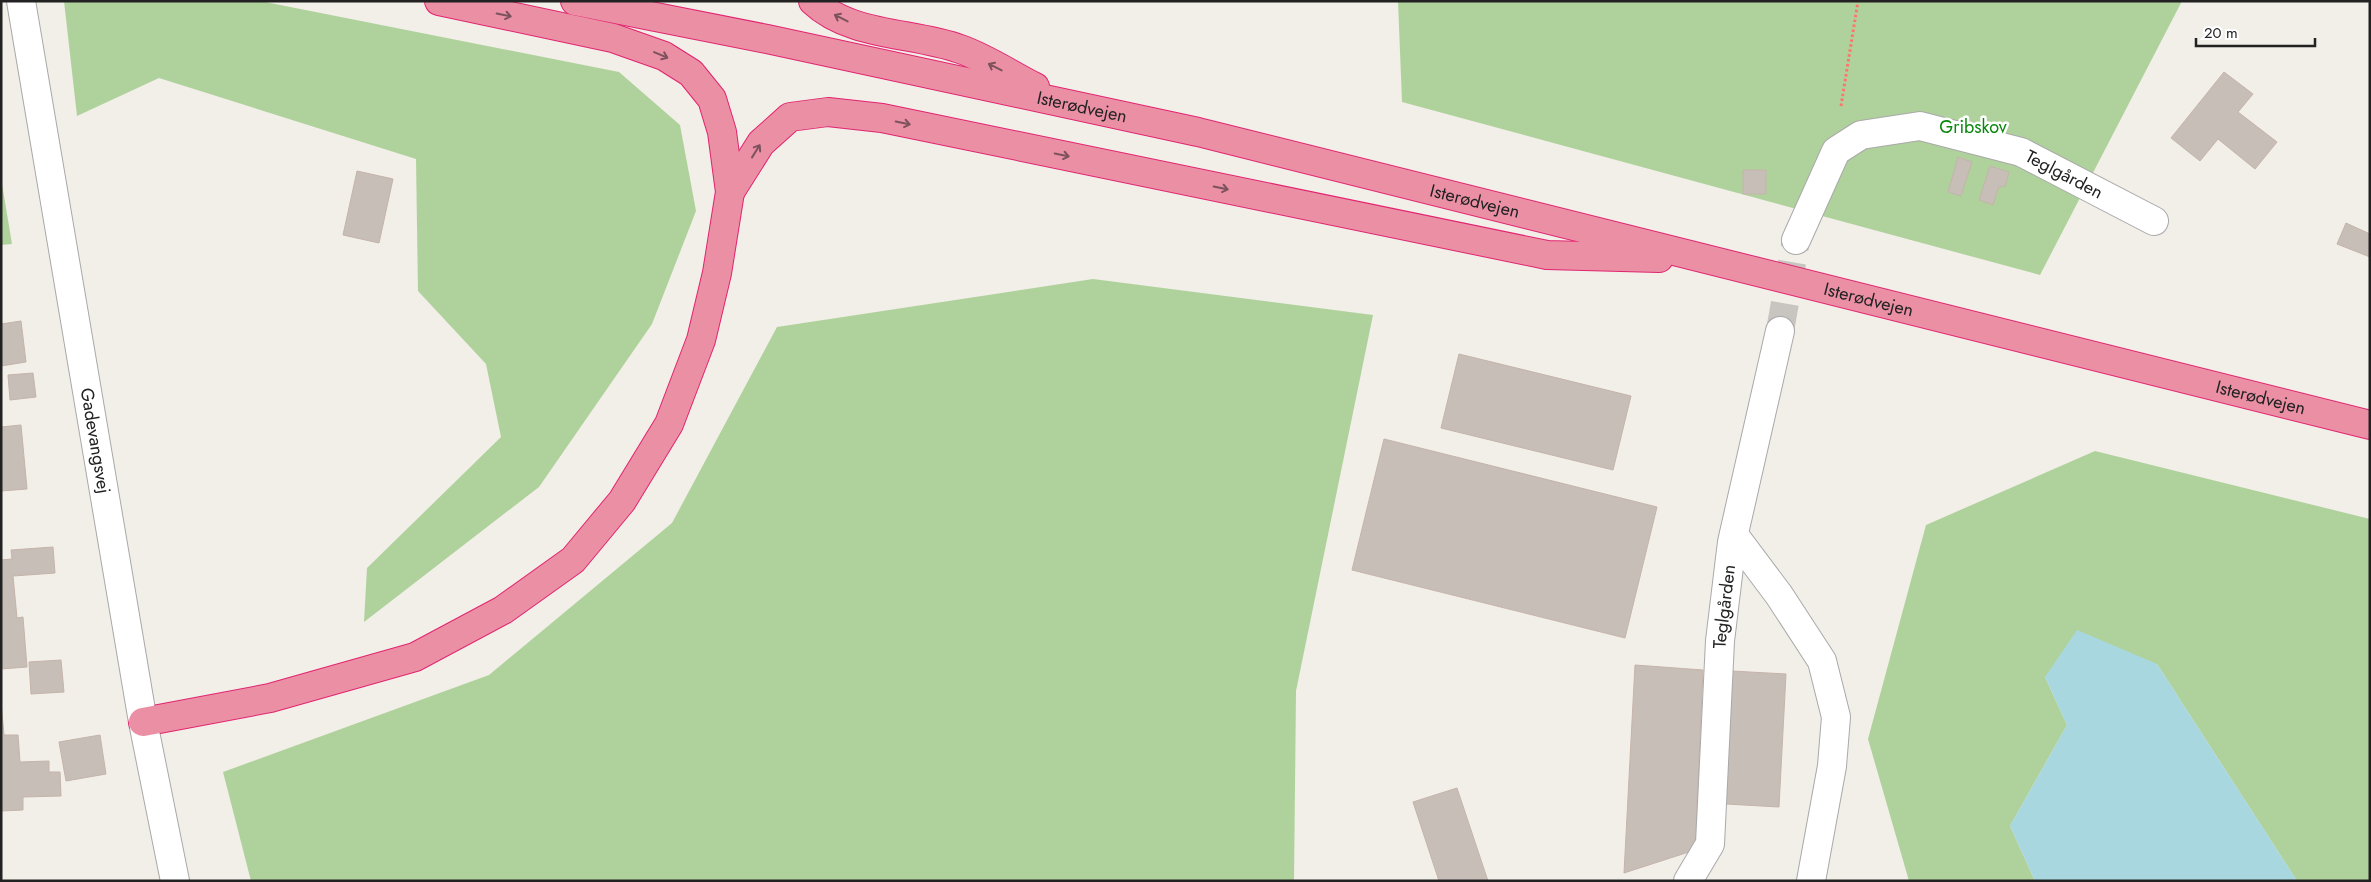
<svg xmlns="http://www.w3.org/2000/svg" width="2371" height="882" font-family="Jost,sans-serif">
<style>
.forest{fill:#afd29c}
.water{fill:#a8d7e0}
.building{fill:#c7beb7;stroke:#c5b4aa}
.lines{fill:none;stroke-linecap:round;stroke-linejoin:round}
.minor-tunnel{stroke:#c8c5c0;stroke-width:28;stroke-dasharray:28 14;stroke-linecap:butt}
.minor-casing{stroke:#a9a9a9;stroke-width:30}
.highway-casing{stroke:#e12470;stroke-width:30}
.path{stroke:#fe746d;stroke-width:3;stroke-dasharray:2.5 2.5;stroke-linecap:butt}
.minor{stroke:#fff;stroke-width:28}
.highway{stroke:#eb8fa5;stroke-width:28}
.oneway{stroke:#7c535d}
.labels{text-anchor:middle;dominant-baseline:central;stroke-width:5;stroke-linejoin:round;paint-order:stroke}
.street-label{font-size:18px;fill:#222;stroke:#fff}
.park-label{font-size:18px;fill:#08870c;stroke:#fff}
</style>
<rect width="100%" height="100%" fill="#f2eee8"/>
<path class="forest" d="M64,1H260L619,72L680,125L696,211L652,324L539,487L364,622L367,568L501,437L486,364L418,291L416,159L159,78L77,116Z
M1398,1H2182L2040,275L1402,102Z
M1,178L12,244L1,245Z
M1093,279L1373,315L1296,691L1294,881H251L223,772L489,675L672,523L777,327Z
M2095,451L2370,519V881H2297L2157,664L2045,677L2067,725L2010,826L2035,881H1909L1868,739L1926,525Z"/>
<path class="water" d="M2077,630L2157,664L2297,881H2035L2010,826L2067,725L2045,677Z"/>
<path class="building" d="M2224,72L2253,94L2238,112L2277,142L2255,169L2218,139L2200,161L2171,138Z
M1958,157L1972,162L1961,196L1948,192Z
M1990,166L2009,172L2005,187L1999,186L1993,205L1979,200Z
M1743,170H1766V194H1743Z
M357,171L393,179L379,243L343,235Z
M2346,223L2370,234V257L2337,244Z
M21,321L26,362L1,366V324Z
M1459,354L1631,396L1613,470L1441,428Z
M33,373L36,397L10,400L8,375Z
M21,425L27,489L1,491V427Z
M1384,439L1657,507L1625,638L1352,570Z
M53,547L55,573L13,576L17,618L23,617L27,667L1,669V560L12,559L11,550Z
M61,660L64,692L31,694L29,662Z
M1635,665L1703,670L1695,850L1624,873Z
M1732,671L1786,674L1779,807L1726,804Z
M1,703L4,735H18L20,762L49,761V772H60L61,796L23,797V810L1,811Z
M100,735L106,774L66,781L59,742Z
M1457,788L1488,881H1439L1413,802Z"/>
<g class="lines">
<path class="minor-tunnel" d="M1780,331L1796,240"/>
<defs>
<g id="minor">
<path id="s1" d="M21,1L143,722L175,881"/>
<path id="s2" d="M1796,240L1836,151L1861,135L1920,126L2021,152L2154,221"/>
<path d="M1734,535L1779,595L1822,661L1836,717L1832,766L1811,881"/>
<path id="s3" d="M1688,881L1710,844L1720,641L1732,542L1780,331"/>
</g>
<g id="highway">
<path id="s4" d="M575,1L767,39L1198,132L2370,425"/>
<path d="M813,1C851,37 914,32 960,49C986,58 1011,75 1035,87"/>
<path d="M730,192L761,143L790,117L828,112L882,118L1547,255L1659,258"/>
<path d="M143,722L270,698L415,657L503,610L573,560L622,501L669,424L701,340L717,273L730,192L722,132L712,99L691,73L664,56L613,38L439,1"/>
</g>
</defs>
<use href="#minor" class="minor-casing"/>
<use href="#highway" class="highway-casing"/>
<path class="path" d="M1841,106L1858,1"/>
<use href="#minor" class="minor"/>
<use href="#highway" class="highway"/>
</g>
<defs><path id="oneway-shaft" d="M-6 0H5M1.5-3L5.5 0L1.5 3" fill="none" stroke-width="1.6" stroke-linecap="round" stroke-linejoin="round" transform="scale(1.25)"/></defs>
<g class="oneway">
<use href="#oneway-shaft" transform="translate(504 15) rotate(12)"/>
<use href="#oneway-shaft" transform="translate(841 18) rotate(-153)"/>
<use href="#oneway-shaft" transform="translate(661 55) rotate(23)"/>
<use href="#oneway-shaft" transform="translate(995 67) rotate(-153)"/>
<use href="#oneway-shaft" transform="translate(903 123) rotate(12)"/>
<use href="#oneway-shaft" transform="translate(756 151) rotate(-58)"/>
<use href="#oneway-shaft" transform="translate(1062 155) rotate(12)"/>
<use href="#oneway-shaft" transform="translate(1221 188) rotate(12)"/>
</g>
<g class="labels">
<g class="street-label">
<text stroke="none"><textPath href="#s4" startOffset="518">Isterødvejen</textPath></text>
<text stroke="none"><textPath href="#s2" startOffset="340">Teglgården</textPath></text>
<text stroke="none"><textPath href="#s4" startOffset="922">Isterødvejen</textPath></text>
<text stroke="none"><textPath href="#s4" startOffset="1328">Isterødvejen</textPath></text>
<text stroke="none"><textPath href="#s4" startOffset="1732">Isterødvejen</textPath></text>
<text stroke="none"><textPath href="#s1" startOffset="446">Gadevangsvej</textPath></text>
<text stroke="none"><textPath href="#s3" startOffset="281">Teglgården</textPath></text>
</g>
<g class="park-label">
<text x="1973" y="127">Gribskov</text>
</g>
</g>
<rect width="2371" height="882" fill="none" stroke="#222222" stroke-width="5"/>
<path d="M2196 38v8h119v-8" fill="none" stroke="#222222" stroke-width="2.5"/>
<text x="2204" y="38" font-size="15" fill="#222222" stroke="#ffffff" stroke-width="4" paint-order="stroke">20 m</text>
</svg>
